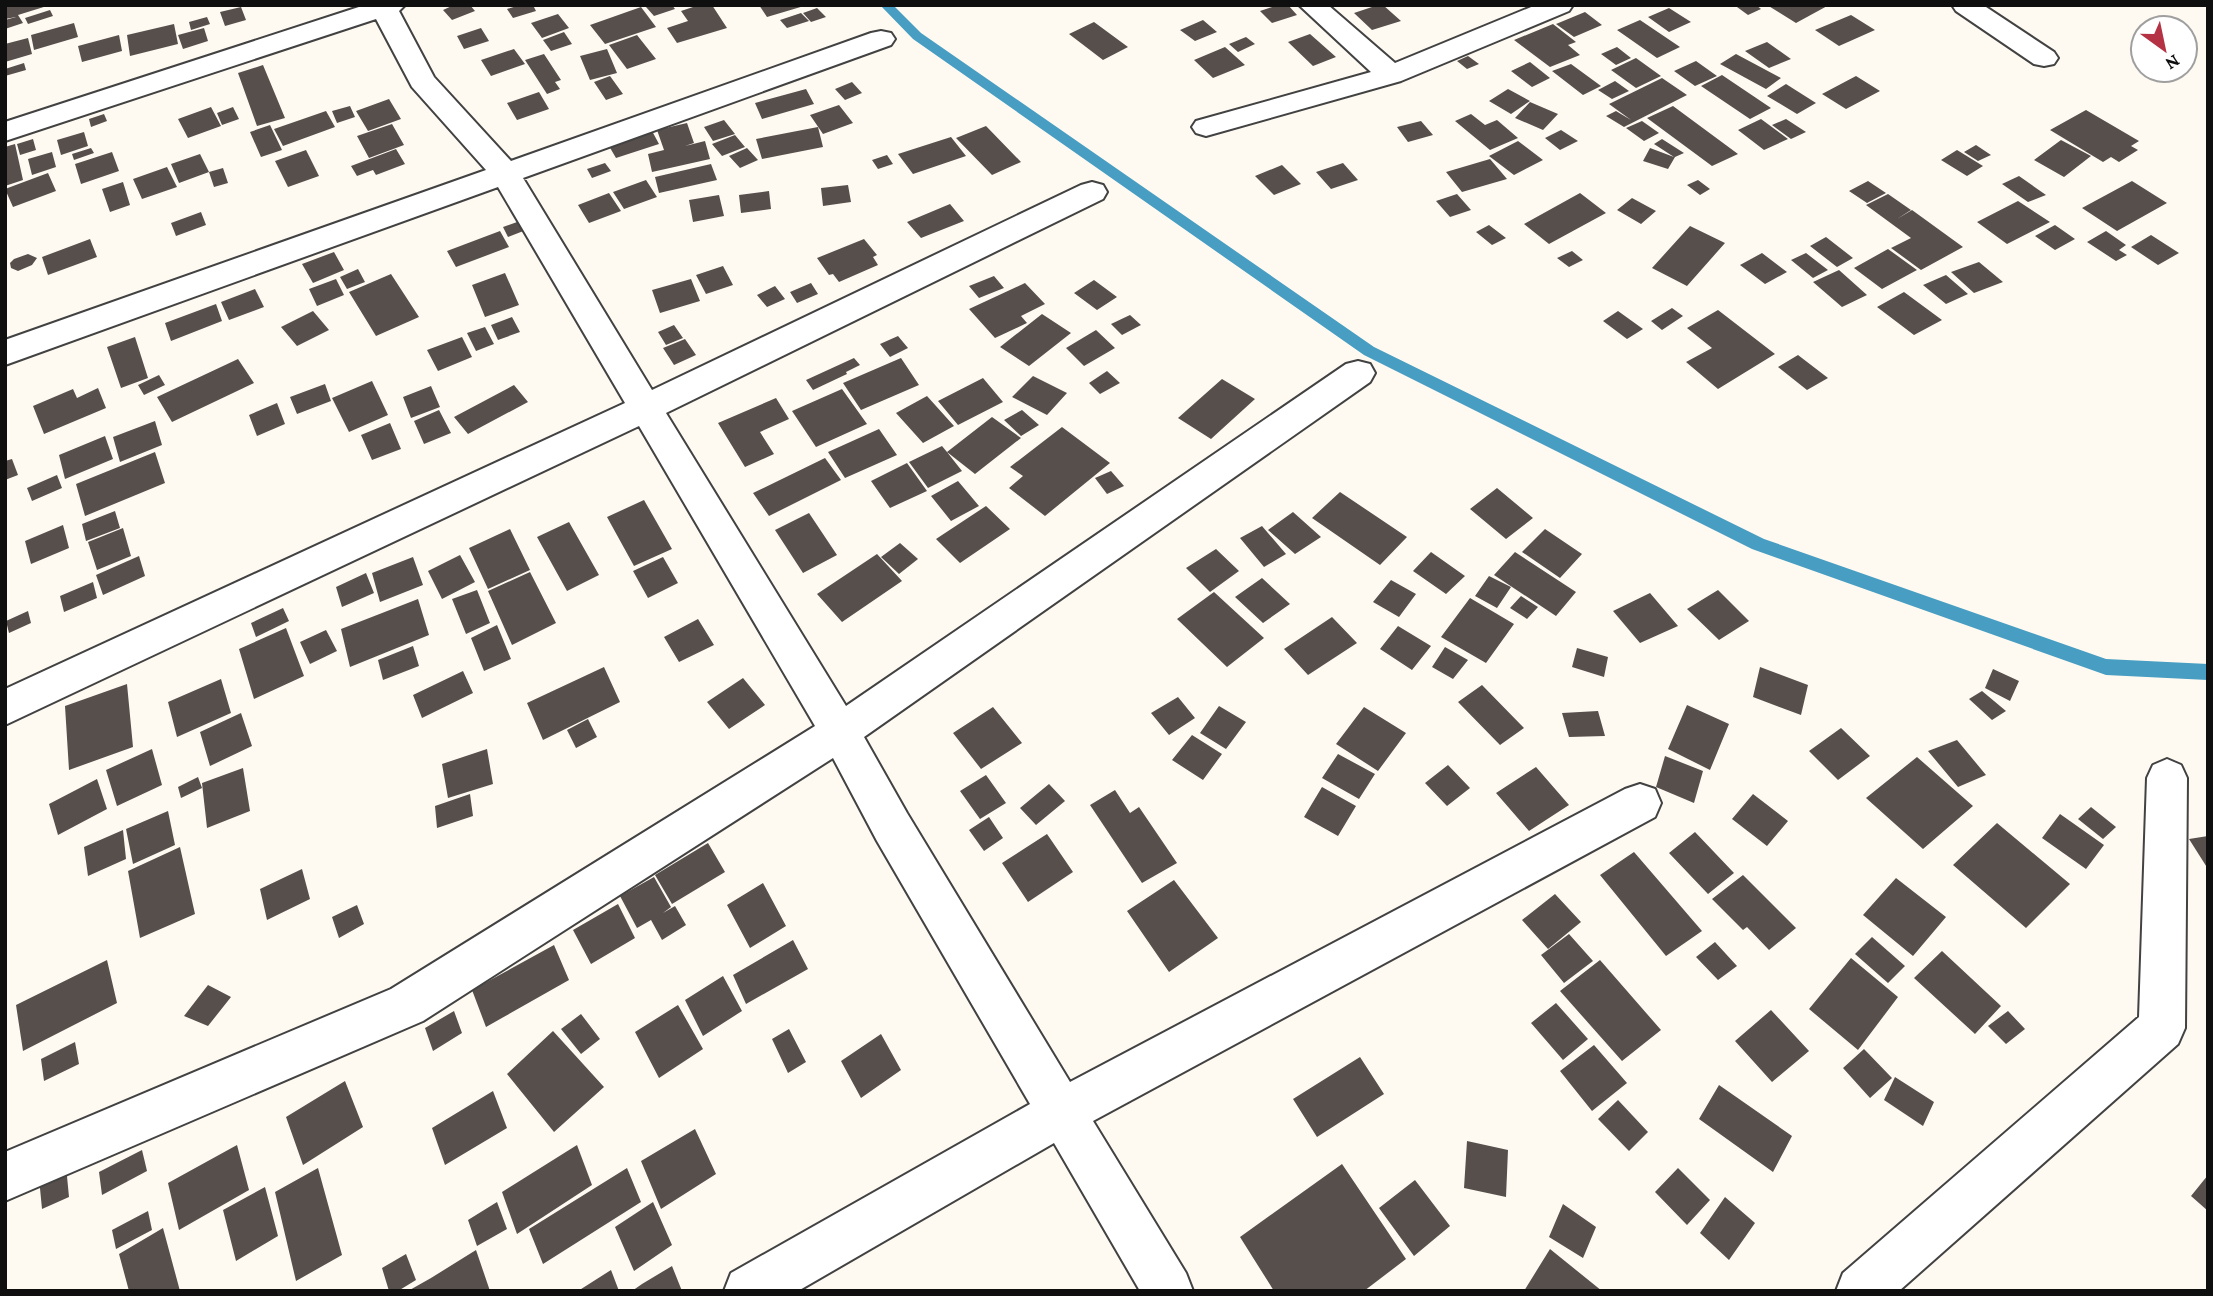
<svg xmlns="http://www.w3.org/2000/svg" width="2213" height="1296" font-family="'Crimson Pro',serif">
<style>
.lines{fill:none;stroke-linecap:round;stroke-linejoin:round}
.stream{fill:#479dc2;fill-rule:evenodd}
.building{fill:#574f4c}
.street-casing{stroke:#424242;stroke-width:4}
.street{fill:#fff;fill-rule:evenodd}
</style>
<rect width="100%" height="100%" fill="#fefaf2"/>
<g class="lines">
<path class="stream" d="M880,5H893L921,33L1374,347L1764,539L2106,659L2208,664V680L2106,675L1752,549L1364,355L913,39Z"/>
</g>
<path class="building" d="M5,5H47V6L18,15L23,23L5,29V20L16,17L5,19Z
M454,5H470L475,11L452,20L443,10Z
M520,5H533L536,11L513,18L507,9Z
M651,5H672L675,9L654,16L646,7Z
M699,5H712L727,28L677,43L667,28L688,21L681,11Z
M759,5H804V6L767,17Z
M1278,5H1288L1297,15L1272,23L1260,11Z
M1378,5H1383L1401,21L1372,30L1354,13Z
M1741,5H1756L1761,9L1748,15L1737,7Z
M1767,5H1829L1796,23Z
M241,7L246,20L225,26L220,12Z
M641,7L656,27L605,44L590,25Z
M817,8L826,17L811,22L803,13Z
M1669,8L1691,22L1669,32L1648,17Z
M50,10L53,16L28,24L25,18Z
M1585,12L1602,25L1574,37L1556,24Z
M801,13L809,21L787,28L780,20Z
M558,14L569,28L542,38L531,23Z
M1851,15L1875,30L1839,46L1815,30Z
M207,17L210,24L191,30L189,22Z
M1203,20L1217,32L1195,41L1180,30Z
M1640,20L1680,47L1657,58L1617,30Z
M1094,22L1128,47L1103,60L1069,34Z
M74,23L78,37L34,50L31,35Z
M174,24L178,44L130,56L127,35Z
M1553,24L1576,42L1568,45L1580,55L1550,67L1514,40Z
M204,28L208,41L183,49L178,35Z
M481,28L489,41L464,49L457,36Z
M564,32L572,44L551,51L543,40Z
M1310,34L1336,57L1313,66L1288,42Z
M119,35L122,51L82,62L78,46Z
M637,35L656,59L627,69L609,45Z
M1246,37L1255,44L1238,52L1229,44Z
M28,38L32,54L5,62V44Z
M1767,42L1791,59L1769,68L1745,51Z
M1225,47L1245,65L1213,78L1194,60Z
M1617,47L1631,58L1616,65L1601,54Z
M514,49L525,64L491,76L481,60Z
M607,49L617,73L590,80L580,56Z
M544,54L561,80L555,82L560,89L547,94L525,60Z
M1736,54L1781,78L1766,89L1720,64Z
M1468,56L1479,64L1467,69L1457,61Z
M1636,58L1661,76L1636,88L1611,70Z
M1696,61L1717,76L1695,86L1674,71Z
M1530,62L1550,78L1532,87L1511,71Z
M24,63L26,70L5,76V69Z
M1571,64L1601,86L1583,95L1552,71Z
M263,65L285,118L257,126L238,73Z
M1722,75L1771,108L1750,119L1701,86Z
M610,76L623,94L606,100L594,82Z
M1856,76L1880,91L1846,109L1822,94Z
M1662,78L1687,95L1624,127L1606,116L1616,111L1631,120L1609,104Z
M1615,81L1629,91L1612,99L1598,90Z
M852,82L862,93L845,100L835,89Z
M1786,84L1816,103L1797,114L1767,96Z
M806,89L814,104L762,119L755,103Z
M1508,89L1530,101L1511,114L1489,101Z
M539,92L549,109L517,120L507,103Z
M389,99L401,119L368,131L356,111Z
M1530,102L1558,114L1543,130L1515,118Z
M839,105L853,123L823,134L810,115Z
M350,106L355,117L337,123L332,111Z
M1673,106L1738,154L1712,166L1647,118Z
M211,107L221,126L188,138L178,119Z
M233,107L239,119L222,125L217,113Z
M2086,110L2139,141L2131,146L2138,150L2119,162L2111,157L2103,162L2050,130Z
M326,111L335,127L283,146L274,129Z
M104,114L107,121L91,127L89,119Z
M1471,114L1485,125L1497,120L1518,138L1490,150L1455,121Z
M1761,119L1788,139L1764,150L1738,130Z
M1786,119L1806,132L1791,139L1772,125Z
M724,120L735,134L713,141L704,127Z
M1421,121L1433,135L1408,142L1397,127Z
M1642,121L1659,133L1644,141L1626,128Z
M687,123L694,143L685,146L705,141L710,159L652,172L648,154L664,150L657,130Z
M392,124L404,145L369,158L357,136Z
M270,125L282,150L261,157L250,132Z
M986,126L1021,162L992,175L956,138Z
M818,127L823,147L762,159L756,139Z
M1561,130L1578,141L1560,150L1545,138Z
M652,131L659,144L616,158L609,146Z
M84,132L88,146L61,155L57,140Z
M735,135L745,147L722,156L712,144Z
M951,137L966,156L913,174L898,154Z
M33,139L36,150L20,155L17,144Z
M1662,139L1684,153L1675,157L1668,169L1643,161L1650,148L1674,157L1654,144Z
M2061,140L2091,156L2064,177L2034,160Z
M1518,141L1543,160L1514,175L1489,156Z
M15,144L23,180L5,186V147Z
M1976,145L1991,155L1978,161L1964,152Z
M91,148L94,153L74,160L72,154Z
M747,148L758,160L740,168L729,156Z
M396,149L405,164L376,175L373,170L357,176L351,166Z
M306,150L319,176L288,187L275,161Z
M1957,150L1983,166L1967,176L1941,160Z
M52,152L56,167L32,175L28,159Z
M112,152L119,171L81,184L75,164Z
M200,154L209,172L223,168L228,183L214,187L209,172L179,183L171,164Z
M887,155L893,164L878,169L872,160Z
M1490,159L1507,179L1462,192L1446,172Z
M605,163L611,171L592,178L587,169Z
M1343,163L1358,180L1331,189L1316,172Z
M711,164L717,180L659,193L655,177Z
M1282,165L1301,184L1274,195L1255,176Z
M167,167L177,187L142,199L133,179Z
M48,173L56,191L13,207L5,189Z
M2019,176L2046,195L2028,202L2002,184Z
M646,180L657,197L624,209L613,192Z
M1698,180L1710,189L1700,195L1687,185Z
M1868,181L1886,193L1867,203L1849,191Z
M2132,181L2167,203L2117,231L2082,208Z
M123,182L130,205L110,212L102,189Z
M848,185L851,202L823,206L821,188Z
M769,191L771,209L741,213L739,195Z
M609,193L621,211L589,223L578,205Z
M1580,193L1606,213L1549,244L1524,224Z
M1457,194L1471,210L1450,217L1436,201Z
M1888,194L1911,210L1897,219L1912,210L1963,247L1921,270L1891,248L1911,238L1866,205Z
M719,195L724,216L693,222L689,200Z
M1632,198L1656,211L1641,224L1617,210Z
M2018,201L2050,222L2007,244L1977,222Z
M950,204L964,221L921,238L907,222Z
M201,212L206,225L176,236L171,223Z
M520,221L526,230L508,237L503,227Z
M1489,225L1506,238L1492,245L1476,232Z
M2055,225L2075,239L2055,250L2035,236Z
M1690,226L1725,243L1687,286L1652,268Z
M500,231L509,247L456,267L447,251Z
M2106,231L2126,245L2119,250L2127,255L2116,261L2087,242Z
M2151,235L2179,253L2158,265L2131,247Z
M1826,237L1853,258L1837,267L1810,246Z
M90,239L97,257L48,275L42,257Z
M864,239L877,255L873,257L878,265L839,282L833,274L829,275L817,258Z
M1888,249L1917,270L1882,289L1854,268Z
M1572,251L1583,260L1569,267L1557,258Z
M334,252L344,270L313,283L302,264Z
M1762,253L1787,272L1765,284L1740,265Z
M1806,253L1828,270L1813,278L1791,260Z
M28,254L37,258L32,265L18,271L11,268L10,263L14,259Z
M1979,262L2003,282L1974,293L1951,272Z
M723,266L733,285L706,294L696,275Z
M358,269L365,282L347,289L340,277Z
M1839,270L1867,295L1842,307L1813,282Z
M505,273L519,305L485,317L472,285Z
M391,274L419,317L376,336L349,292Z
M1946,275L1968,294L1946,304L1923,285Z
M994,276L1004,288L979,298L969,286Z
M336,279L344,295L317,306L309,289Z
M691,279L700,301L660,313L652,290Z
M1094,280L1117,297L1097,310L1074,293Z
M811,283L818,294L797,303L790,292Z
M1025,283L1045,304L1021,316L1027,323L995,338L969,309Z
M775,286L785,299L767,307L757,295Z
M255,289L264,307L229,320L221,302Z
M1904,292L1942,320L1914,335L1877,307Z
M216,304L222,321L171,341L165,323Z
M1672,308L1683,316L1662,330L1651,321Z
M1718,310L1775,354L1718,389L1686,362L1712,348L1687,328Z
M313,311L329,330L297,346L281,327Z
M1618,311L1643,329L1627,339L1603,321Z
M1042,314L1071,333L1029,366L1000,347Z
M1130,315L1141,325L1122,335L1111,324Z
M512,317L520,332L498,340L491,325Z
M674,325L683,338L666,345L658,332Z
M485,327L494,344L476,351L467,333Z
M1096,330L1115,348L1084,366L1066,348Z
M898,336L908,348L890,357L880,344Z
M135,337L148,378L121,388L107,347Z
M462,337L472,357L438,371L427,350Z
M685,339L696,355L674,365L663,348Z
M1798,355L1828,378L1807,390L1778,367Z
M854,358L860,365L846,372L847,374L813,390L806,380Z
M901,358L919,385L861,410L843,383Z
M238,359L254,383L172,422L157,397Z
M1107,371L1120,383L1100,394L1089,383Z
M159,375L165,385L144,395L138,385Z
M1033,376L1067,393L1047,415L1012,397Z
M983,378L1003,402L958,425L938,401Z
M1222,379L1255,399L1211,439L1178,418Z
M372,381L388,415L349,432L332,398Z
M325,384L331,401L297,414L290,397Z
M514,385L528,402L468,434L454,417Z
M431,386L440,407L411,418L403,397Z
M98,388L106,408L44,434L33,406L73,389L77,398Z
M842,389L867,424L816,447L792,411Z
M927,396L954,426L923,443L896,413Z
M776,398L789,419L760,432L774,454L745,467L718,423Z
M277,403L285,424L257,436L249,415Z
M439,410L451,433L424,444L414,421Z
M1022,410L1039,425L1021,436L1004,420Z
M992,417L1021,438L975,474L947,452L962,471L928,488L909,462L942,446L947,452Z
M155,421L162,445L120,462L113,437Z
M390,423L401,449L372,460L361,435Z
M1062,427L1110,463L1045,516L1009,488L1023,476L1010,467Z
M879,429L897,455L845,478L828,452Z
M105,436L113,459L65,479L59,455Z
M155,452L165,483L85,516L76,484Z
M825,458L841,480L769,516L753,493Z
M12,459L18,475L5,480V461Z
M907,463L927,491L890,508L871,481Z
M1111,471L1124,486L1107,494L1095,478Z
M57,475L62,488L32,501L27,488Z
M958,481L979,506L951,521L931,496Z
M1497,488L1533,518L1506,539L1470,509Z
M1340,492L1407,537L1380,565L1312,518Z
M644,500L672,549L634,566L607,517Z
M986,506L1010,529L960,563L936,539Z
M115,511L120,528L86,541L82,524Z
M1293,512L1321,537L1295,554L1268,530Z
M809,513L837,555L803,573L775,530Z
M569,522L599,575L567,591L537,537Z
M63,525L69,548L31,564L25,541Z
M1262,526L1286,554L1264,567L1240,538Z
M123,528L131,556L97,570L88,542Z
M510,529L530,570L488,589L469,548Z
M1545,529L1582,554L1560,578L1522,552Z
M900,543L918,559L899,574L881,557Z
M1216,549L1239,571L1210,592L1186,568Z
M1431,552L1465,576L1446,594L1413,571Z
M1515,552L1576,592L1556,616L1494,575Z
M877,554L902,581L842,622L817,594Z
M460,555L475,582L442,599L428,571Z
M139,556L145,576L103,595L96,575Z
M413,557L423,585L380,602L372,573Z
M663,557L678,583L648,598L633,571Z
M530,572L556,623L512,645L488,591Z
M366,573L374,593L342,607L336,587Z
M1489,576L1511,587L1497,608L1475,596Z
M1262,578L1290,604L1263,623L1235,597Z
M1391,580L1416,594L1399,617L1373,602Z
M93,582L97,598L64,612L60,596Z
M477,590L490,623L466,634L452,599Z
M1718,590L1749,621L1719,640L1687,609Z
M1214,592L1264,638L1227,667L1177,619Z
M1650,593L1678,626L1640,643L1613,611Z
M1521,596L1538,607L1527,619L1510,608Z
M1470,598L1514,624L1486,663L1441,637Z
M418,599L429,635L350,667L341,629Z
M283,608L289,621L256,637L251,623Z
M28,611L31,623L9,633L6,621Z
M1332,617L1357,643L1308,675L1284,649Z
M698,619L714,645L679,662L664,637Z
M497,625L511,659L484,671L471,638Z
M1398,626L1431,646L1412,670L1380,649Z
M286,628L304,676L254,699L239,649Z
M326,630L337,651L310,664L300,642Z
M413,646L419,666L383,680L378,660Z
M1445,647L1468,660L1453,679L1432,667Z
M1577,648L1608,657L1604,677L1572,667Z
M604,667L620,702L543,740L527,703Z
M1760,667L1808,685L1801,715L1753,697Z
M1993,669L2019,681L2010,701L1985,688Z
M463,671L473,693L422,718L413,695Z
M743,678L765,705L729,729L707,702Z
M221,679L231,713L177,737L168,702Z
M127,684L133,747L69,770L65,706Z
M1482,685L1524,728L1500,745L1458,702Z
M1982,691L2006,711L1992,720L1969,699Z
M1178,697L1195,718L1169,735L1151,713Z
M1687,705L1729,724L1710,770L1668,749Z
M1219,706L1246,722L1226,749L1200,733Z
M993,707L1022,743L981,769L953,733Z
M1364,707L1406,733L1378,771L1336,744Z
M1598,711L1605,736L1569,737L1562,713Z
M241,713L252,746L210,766L200,732Z
M588,719L597,737L576,748L567,730Z
M1841,728L1870,756L1838,780L1809,751Z
M1192,735L1222,754L1203,780L1172,760Z
M1957,740L1986,775L1958,787L1928,751Z
M152,749L162,785L117,806L106,770Z
M487,749L493,784L448,798L442,764Z
M1338,754L1375,774L1359,799L1322,778Z
M1665,756L1703,771L1694,803L1656,787Z
M1917,757L1973,806L1923,849L1866,798Z
M1448,765L1470,788L1447,806L1425,783Z
M1536,767L1569,805L1529,831L1496,793Z
M243,768L250,811L207,828L202,783Z
M986,775L1006,803L980,819L960,791Z
M198,777L202,788L181,798L178,787Z
M97,779L107,809L58,835L49,804Z
M1049,784L1065,801L1036,825L1020,808Z
M1322,787L1356,806L1338,836L1304,817Z
M1115,790L1130,813L1139,807L1177,863L1142,883L1090,805Z
M470,794L473,816L437,828L435,806Z
M1753,794L1788,821L1767,846L1732,819Z
M2091,807L2116,827L2103,839L2078,819Z
M168,811L175,845L133,864L126,829Z
M2060,814L2104,845L2086,869L2042,838Z
M989,817L1003,838L984,851L969,830Z
M1997,823L2070,884L2026,928L1953,865Z
M123,830L126,859L88,876L84,847Z
M1695,832L1734,873L1708,894L1669,853Z
M1047,834L1073,872L1028,902L1002,863Z
M2208,836V869L2189,839Z
M708,843L725,872L672,904L655,875Z
M180,847L195,914L140,938L128,871Z
M1634,852L1702,931L1666,956L1600,875Z
M302,869L310,899L267,920L260,889Z
M1743,875L1796,928L1769,950L1747,927L1743,930L1712,899Z
M654,877L671,907L663,913L675,906L686,925L662,940L651,920L637,928L620,896Z
M1896,878L1946,917L1913,956L1863,915Z
M1174,880L1218,938L1169,972L1127,911Z
M763,883L786,926L750,948L727,905Z
M1555,894L1581,922L1548,949L1522,920Z
M618,904L635,938L591,964L573,930Z
M357,905L364,924L339,938L332,917Z
M1569,934L1593,961L1564,983L1541,955Z
M1872,937L1905,966L1888,983L1855,954Z
M793,940L808,969L746,1004L733,975Z
M1715,942L1737,966L1718,980L1696,957Z
M554,945L569,980L486,1027L472,990Z
M1942,951L2001,1006L1975,1034L1914,978Z
M1851,958L1898,997L1858,1050L1809,1009Z
M107,960L117,1003L23,1051L16,1005Z
M1600,960L1661,1030L1622,1061L1560,991Z
M723,976L742,1011L703,1036L685,1000Z
M208,985L231,997L208,1026L184,1016Z
M1556,1003L1588,1039L1563,1060L1531,1023Z
M678,1005L703,1049L659,1078L635,1032Z
M1771,1010L1809,1051L1772,1082L1735,1041Z
M454,1011L462,1033L433,1051L425,1028Z
M2008,1011L2025,1029L2006,1044L1988,1026Z
M581,1014L600,1039L581,1054L561,1029Z
M789,1029L806,1062L788,1073L772,1039Z
M553,1031L604,1087L554,1132L507,1074Z
M881,1034L901,1070L861,1098L841,1061Z
M75,1042L79,1064L44,1081L41,1059Z
M1594,1045L1627,1083L1592,1111L1560,1071Z
M1864,1049L1892,1078L1870,1098L1843,1068Z
M1360,1057L1384,1094L1317,1137L1293,1099Z
M1895,1077L1934,1102L1923,1126L1884,1100Z
M345,1081L363,1127L303,1165L286,1117Z
M1719,1085L1792,1136L1773,1172L1699,1119Z
M493,1091L507,1128L445,1165L432,1128Z
M1618,1100L1648,1132L1629,1151L1598,1119Z
M695,1129L716,1174L661,1209L641,1161Z
M1467,1141L1508,1150L1506,1197L1464,1188Z
M237,1145L249,1190L179,1230L168,1183Z
M577,1145L592,1185L517,1234L502,1192Z
M142,1150L147,1171L102,1195L99,1172Z
M1342,1164L1406,1259L1364,1291H1274L1240,1237Z
M66,1166L69,1197L42,1209L39,1178Z
M318,1168L342,1255L296,1281L275,1192Z
M627,1168L641,1202L543,1264L529,1229Z
M1678,1168L1710,1200L1687,1225L1655,1192Z
M2208,1175V1211L2191,1196Z
M1415,1180L1450,1226L1414,1256L1379,1208Z
M265,1187L278,1236L236,1261L223,1210Z
M1725,1197L1755,1223L1729,1260L1700,1233Z
M497,1202L507,1229L477,1246L468,1220Z
M653,1202L672,1245L634,1271L615,1227Z
M1563,1204L1596,1227L1583,1258L1549,1237Z
M148,1211L152,1230L116,1249L112,1230Z
M163,1228L180,1291H129L119,1254Z
M1550,1249L1602,1291H1524Z
M476,1250L490,1291H408L431,1278Z
M406,1254L416,1280L398,1291H389L382,1268Z
M672,1266L682,1291H632L642,1284Z
M611,1270L619,1291H578Z"/>
<g class="lines">
<defs>
<path id="street" d="M365,5H405L399,11L434,77L511,161L871,33L881,31L891,33L895,39L891,45L523,178L652,390L1081,185L1092,182L1103,185L1107,192L1103,199L666,413L846,706L1346,364L1358,361L1370,364L1375,373L1370,382L864,737L907,813L1070,1082L1625,789L1640,784L1655,789L1661,803L1655,817L1093,1121L1186,1273L1193,1291H1140L1054,1143L798,1291H724L731,1273L1030,1104L877,841L833,758L423,1021L5,1201V1152L391,989L815,726L639,426L5,725V689L625,403L498,187L5,365V340L486,170L412,87L376,19L5,141V122Z
M1299,5H1328L1395,63L1536,5H1573L1569,11L1401,81L1206,136L1196,133L1192,127L1196,121L1371,72Z
M1952,5H1983L2054,52L2058,58L2054,64L2044,66L2034,64L1956,11Z
M2167,759L2181,765L2187,778L2185,1028L2178,1044L1899,1291H1836L1843,1273L2139,1017L2147,778L2153,765Z"/>
</defs>
<use href="#street" class="street-casing"/>
<use href="#street" class="street"/>
</g>
<rect width="2213" height="1296" fill="none" stroke="#0f0f0f" stroke-width="14"/>
<g transform="translate(2164 49) rotate(147)"><circle r="33" fill="#ffffff" stroke="#9f9f9f" stroke-width="2"/>
<path d="M0-5L12 26L0 18L-12 26Z" fill="#b43244"/>
<text y="-10" font-size="19" font-weight="bold" text-anchor="middle" fill="#0f0f0f">N</text>
</g>
</svg>
